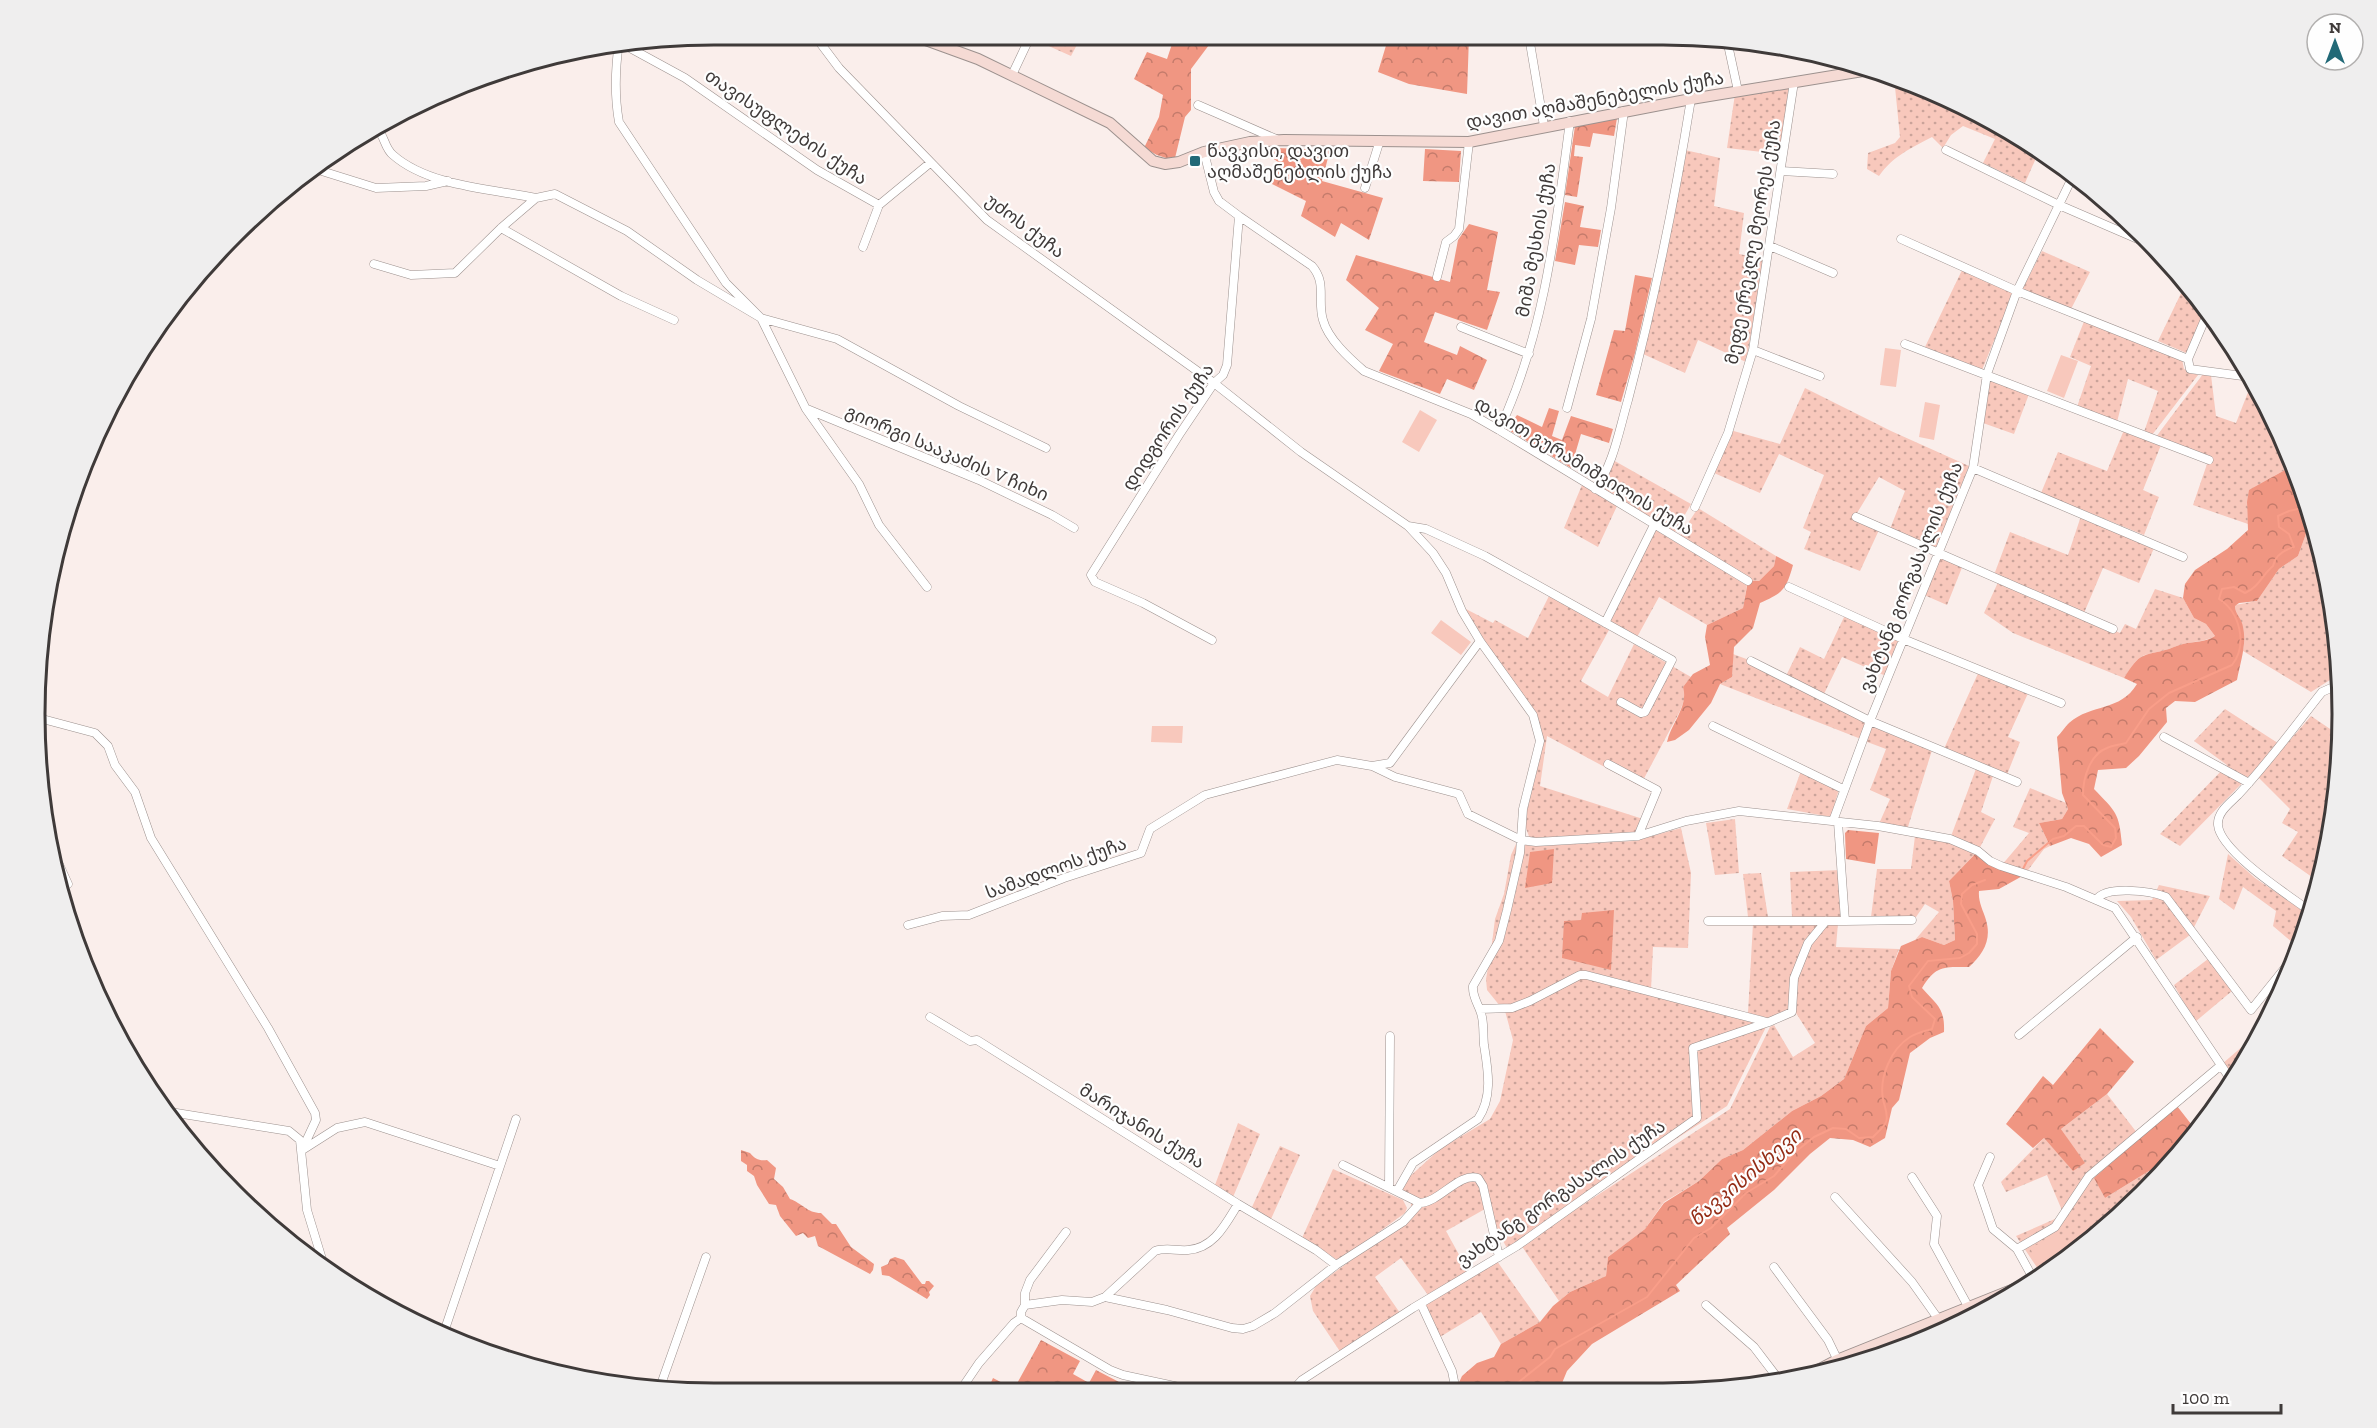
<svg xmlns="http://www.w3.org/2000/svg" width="2377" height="1428" font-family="'Zilla Slab','Noto Sans Georgian',serif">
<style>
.grass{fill:url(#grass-dots)}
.forest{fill:url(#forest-crowns)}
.garden{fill:#f8c8bc}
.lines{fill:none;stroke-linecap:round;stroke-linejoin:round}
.stream{stroke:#f99e89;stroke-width:2}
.street-casing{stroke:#9c918e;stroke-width:9}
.secondary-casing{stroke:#9c918e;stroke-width:12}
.street{stroke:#fff;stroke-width:8}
.secondary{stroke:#f5dad4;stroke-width:10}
.poi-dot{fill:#226977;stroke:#fefefe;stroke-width:2}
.labels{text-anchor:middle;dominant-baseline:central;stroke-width:4.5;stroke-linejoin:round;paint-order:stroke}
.street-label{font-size:18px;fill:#3f3a39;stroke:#fefefe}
.poi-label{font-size:18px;fill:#3f3a39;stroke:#fefefe;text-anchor:start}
.water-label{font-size:20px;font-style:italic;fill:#932c16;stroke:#fefefe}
.rim{fill:none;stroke:#3f3a39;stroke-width:3}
</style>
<defs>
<pattern id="grass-dots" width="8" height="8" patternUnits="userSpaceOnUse" patternTransform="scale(1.5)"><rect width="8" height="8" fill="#f8c8bc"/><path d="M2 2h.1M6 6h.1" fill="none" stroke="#caa39a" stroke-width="1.8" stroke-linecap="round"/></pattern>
<pattern id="forest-crowns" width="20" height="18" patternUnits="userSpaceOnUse" patternTransform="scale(1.5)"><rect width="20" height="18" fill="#f09682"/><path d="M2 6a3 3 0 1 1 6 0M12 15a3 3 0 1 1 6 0" fill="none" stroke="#c47b6b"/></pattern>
</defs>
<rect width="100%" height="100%" fill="#faeeeb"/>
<path class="grass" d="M1033,39H1080L1071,56Z
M1894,77L2040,149L2025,183L1983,163L1995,139L1963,126L1951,135L1943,148L1932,137C1911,148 1893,156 1879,176L1867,169L1868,153L1895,143L1900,137Z
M1790,86L1780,154L1727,148L1735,94Z
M1685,150L1720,158L1714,206L1744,213L1739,254L1764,259L1746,362L1698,340L1685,373L1643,354Z
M2042,251L2090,272L2071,309L2022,290Z
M1963,268L2014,292L1982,370L1925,347Z
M2185,285L2207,311L2189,354L2158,341Z
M2085,319L2182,359L2184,369L2198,375L2152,435L2144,432L2158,391L2128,379L2117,422L2077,407L2091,366L2070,357Z
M2203,374L2211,375L2216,416L2236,423L2252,382L2291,454L2294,465L2274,476L2247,502L2248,524L2193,505L2207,464L2212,459L2156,437Z
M1989,378L2029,394L2014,434L1983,423Z
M1805,388L1891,431L1969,466L1936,550L1890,529L1905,491L1879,477L1854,518L1879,530L1860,571L1804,549L1811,532L1803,528L1824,475L1779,454L1760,493L1714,473L1730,430L1780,444Z
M2124,430L2161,445L2143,490L2159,497L2144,535L2041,493L2058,452L2107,471Z
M1613,460L1691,504L1674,534L1599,488L1608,478Z
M1582,485L1617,506L1598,547L1564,528Z
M1698,508L1776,556L1774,566L1759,581H1752L1679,537Z
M2081,516L2154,548L2139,583L2103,568L2084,613L1994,575L2010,532L2068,555Z
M2311,520L2330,582L2338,666L2330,680L2311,692L2243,651C2247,633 2235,623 2235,605L2257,601L2279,569L2298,556Z
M1654,529L1747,585L1743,608L1707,625L1659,597L1636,639L1608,622Z
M1938,554L1963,565L1947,605L1922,594Z
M1999,580L2120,633L2125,624L2136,629L2155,589L2183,598L2194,618L2206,624L2215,636C2204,642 2196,641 2183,644C2178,645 2174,647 2169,649C2141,657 2142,650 2124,678L2013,633L1984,613Z
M1549,596L1609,630L1581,681L1608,697L1634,644L1691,677L1683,687L1686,695L1680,711L1640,786L1547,736L1540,786L1643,819L1637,834L1530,839L1524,823L1534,768L1541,751L1537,718L1484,643L1464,608L1493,623L1495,620L1528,638Z
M1845,615L1901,641L1886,676L1842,657L1823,696L1786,676L1800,647L1824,659Z
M1733,654L1749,660L1867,722L1861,739L1720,684L1732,677Z
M1980,669L2030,689L2008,737L2020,742L2006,777L1994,773L1981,812L1995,819L1978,851L1950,839L1977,766L1943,751Z
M2225,709L2284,747L2311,716L2339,735L2336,743L2339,745L2329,847L2319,882L2282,856L2298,832L2282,823L2290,809L2253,772L2180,846L2160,834L2227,765L2194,741Z
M1870,721L1933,747L1907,830L1878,826L1890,799L1870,790L1886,749L1862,740Z
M1801,771L1839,789L1831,817L1787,809Z
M2030,788L2066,803L2068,809L2062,819L2039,823L2050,846L2044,849L2025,874L2001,866L2029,833L2013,827Z
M1735,819L1739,873L1715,875L1706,823Z
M1681,828L1691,873L1688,948L1653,947L1651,990L1585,973L1512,1006H1500L1487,990L1486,979L1491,951L1495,919L1504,894L1511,855L1516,844L1536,846L1634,841Z
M1915,836L1948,842L1975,854L1949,881L1953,901L1955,940L1944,945L1922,937L1915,940L1939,912L1925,904L1916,917H1871L1877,869H1911Z
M2228,854L2255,878L2309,915L2299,948L2273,926L2276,911L2243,887L2234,910L2219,899Z
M1841,870L1842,919L1792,917L1790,872Z
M1761,873L1768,917H1748L1743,874Z
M2159,885L2210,896L2190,935L2156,960L2131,917L2117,901L2152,900Z
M1753,923H1821L1807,941L1790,1010L1769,1020L1748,1013Z
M1826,923H1838L1836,947L1899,949L1891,971L1888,1008L1866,1026L1844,1079L1821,1096L1792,1111L1743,1150L1722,1159L1699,1181L1664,1202L1645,1229L1608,1257L1606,1276L1570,1292L1559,1301L1521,1245L1730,1109L1770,1027L1774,1025L1793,1057L1815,1043L1796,1013V978L1809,944Z
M2208,959L2232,991L2195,1022L2174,985Z
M1585,977L1768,1023L1727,1106L1507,1248L1485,1209L1446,1231L1468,1271L1428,1295L1401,1258L1375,1277L1400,1313L1341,1353L1313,1311L1310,1296L1316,1286L1406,1220L1411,1214V1199L1396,1189L1440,1149L1490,1119L1500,1101L1513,1040L1505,1011Z
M2251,1039L2254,1043L2235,1079L2222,1064Z
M2107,1094L2141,1138L2095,1178L2105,1198L2149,1171L2155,1175L2111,1225L2048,1270L2040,1272L2016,1236L2064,1215L2047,1175L2006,1192L2001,1182L2044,1138L2073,1170L2084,1163L2061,1129Z
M1238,1123L1260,1134L1233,1197L1215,1185Z
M1280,1146L1300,1155L1271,1219L1252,1207Z
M1333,1169L1403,1200L1407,1208L1405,1213L1339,1261L1302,1238Z
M1497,1261L1540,1322L1501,1344L1481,1312L1440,1337L1424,1305Z"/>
<path class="forest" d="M1386,37H1469L1467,94L1409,84L1378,72L1388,39Z
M1174,38H1212L1209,45L1191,69V110L1185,117L1175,158L1169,159L1157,155L1144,148L1159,117L1163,95L1134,79L1147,52L1167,59Z
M1617,118L1614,136L1593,133L1590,147L1575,145L1574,156L1583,157L1577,197L1565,195L1575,126Z
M1277,148L1330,150L1322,181L1383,198L1369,240L1341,223L1335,237L1301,216L1306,201L1268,182L1278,162L1271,157Z
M1425,149L1461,151L1459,182L1423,181Z
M1565,202L1584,206L1580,227L1601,230L1598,247L1579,245L1575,265L1555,261Z
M1469,224L1498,232L1487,290L1500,292L1487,330L1435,312L1424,342L1457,355L1460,346L1487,360L1474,390L1447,379L1440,394L1379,371L1393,344L1365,330L1379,308L1346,280L1356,255L1450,282L1458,240Z
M1635,275L1652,278L1635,353L1621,402L1596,395L1614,330L1625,331Z
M1549,408L1559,411L1552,436L1562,440L1571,416L1613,429L1609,443L1581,434L1571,468L1507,429L1517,415L1542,427Z
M2294,465L2311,520L2298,556L2279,569L2257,601L2239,603L2235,606C2235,615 2242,618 2243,627C2247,645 2240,663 2237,680L2195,702L2175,701L2166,708L2167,722L2139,756L2126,768L2098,770L2094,789C2116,812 2119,812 2122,845L2101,857L2089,844L2071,838L2050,846L2039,823L2062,819L2068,809L2062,793L2057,737C2061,733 2065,727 2069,723C2092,703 2120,712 2137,684L2124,678C2141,651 2141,657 2169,649C2174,647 2178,645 2183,644C2195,641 2204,643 2215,636L2206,624L2194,618L2183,598L2185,584L2195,570L2227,549L2248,530L2247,502L2249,490Z
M1776,556L1793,565C1786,590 1783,593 1760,603L1753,628L1734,647L1732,677L1720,684L1711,703L1689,730L1675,740L1667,742C1671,723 1689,706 1683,687L1693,674L1710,665L1705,637L1707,625L1743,608L1748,581H1759L1774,566Z
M1848,830L1879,833L1875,864L1846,859L1845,833Z
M1554,849L1552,883L1525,888L1530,852Z
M1978,851L2026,874L1999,889L1979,891C1978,902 1983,910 1986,920C1992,940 1983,954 1969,967C1944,967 1936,965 1922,988C1937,1005 1945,1008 1944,1032L1930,1038L1910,1053L1899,1100L1892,1108L1885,1138L1870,1147L1853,1140L1830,1138L1810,1154L1774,1190L1727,1228L1730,1234L1676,1285L1680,1291L1592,1344L1567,1371L1560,1388L1456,1389L1462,1376L1477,1363L1494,1357L1501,1344L1540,1322L1553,1306L1570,1292L1606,1276L1608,1257L1645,1229L1664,1203L1699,1181L1722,1159L1743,1150L1792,1111L1821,1096L1844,1079L1866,1026L1888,1008L1891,971L1901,946L1922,937L1944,945L1955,940L1953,901L1949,881Z
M1614,910L1611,970L1562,958L1564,921L1581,920L1582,913Z
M2100,1028L2134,1062L2107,1094L2061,1129L2085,1163L2073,1171L2044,1138L2033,1148L2006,1124L2043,1076L2053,1085Z
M2177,1106L2195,1129L2155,1175L2149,1171L2105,1198L2094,1178Z
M741,1150L750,1153C755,1159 759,1161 767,1160L776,1168L774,1179L783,1187L790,1199C802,1203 807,1213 821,1213L832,1224H836L851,1247L874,1264L873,1270L870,1274L818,1246L815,1236L808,1238L803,1233L796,1236L780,1216L776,1205L769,1204L757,1185L754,1176L747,1171V1165L741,1161Z
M895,1257L904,1260L922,1284H925L926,1281H929L934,1286L929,1292L930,1295L927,1299L889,1276L882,1275L881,1267L888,1264L890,1259Z
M1041,1340L1080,1361L1073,1374L1089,1383L1096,1370L1119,1382L1115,1390L987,1391L993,1378L1014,1389Z"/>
<path class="garden" d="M1885,348L1901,350L1896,387L1880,385Z
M2061,355L2078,361L2064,398L2047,391Z
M1925,402L1940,405L1934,440L1919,437Z
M1420,410L1437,420L1419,452L1402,442Z
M1441,620L1471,642L1461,655L1431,633Z
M1152,726H1183L1182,743L1151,742Z
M2059,1234L2067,1251L2038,1265L2030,1248Z"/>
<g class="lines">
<path class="stream" d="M2023,869L2027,861L2053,839L2064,836L2076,826H2084L2103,845L2111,847L2116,838L2115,828L2083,795C2083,778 2090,754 2107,748C2113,745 2120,745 2126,743L2149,709L2169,693L2232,665C2248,645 2240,612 2219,599L2222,589L2234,587L2245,593C2259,587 2262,575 2273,566C2275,555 2284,550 2294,547L2289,534L2279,527L2278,516L2289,511L2307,507
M1510,1389L1550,1357L1555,1349L1647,1297L1694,1238L1711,1228L1746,1193L1774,1176L1794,1153L1814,1137L1833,1128L1846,1129L1859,1138L1873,1137C1877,1133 1884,1127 1886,1122C1889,1115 1884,1106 1883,1099C1879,1077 1891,1049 1910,1037C1916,1033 1925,1031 1932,1029L1935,1019L1912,997L1909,986L1928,961L1960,958L1969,953L1977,944V934L1961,904L1962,894L1972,885L1985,880"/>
<defs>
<path id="street" d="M1529,37L1544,126
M818,40L839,68L987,220L1214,383L1301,452L1408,526L1433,553L1446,573L1462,611L1480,641L1533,715L1540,741L1523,809L1520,853L1507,910L1499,941L1473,986C1472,998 1480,1006 1482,1017C1484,1027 1483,1036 1484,1045C1488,1070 1493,1097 1478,1119L1413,1163L1397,1191
M1727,40L1738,91
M619,42C615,70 614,94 619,122L726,283L761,318L806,409L859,484L879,525L927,587
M619,42L685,78L817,170L879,205L930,163
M1012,75L1029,39
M1198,105L1276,139
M376,128C385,135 384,148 393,155C428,186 491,189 536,198
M1946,150L2059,205L2154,246
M1204,152L1214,192L1219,201L1239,216L1227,365L1223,375L1214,383L1179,435L1091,575L1095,582L1143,603L1212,640
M312,168L376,188L426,186L448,181
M1781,171L1833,174
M1365,188L1380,140
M1239,216L1312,266C1327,283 1317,300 1323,320C1328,339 1349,358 1364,371L1471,414L1499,430L1748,581
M501,228L621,296L674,320
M1901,239L2017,291L2188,359
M1770,246L1833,273
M863,247L879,205
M374,264L411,275L455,273L501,228L536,198L555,194L627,231L697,280L761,318L837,339L959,406L1046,448
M1437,277L1446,242L1454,236L1459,229L1469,142
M2208,312L2188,359L2190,369L2250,377
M1461,327L1529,354
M1905,344L2209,460
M1753,350L1820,376
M1567,408L1591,319L1611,208L1624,111
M807,409L979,480L1052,515L1074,528
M1499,430C1545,333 1556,226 1570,121
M1973,468L2183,557
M1595,489C1614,464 1619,430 1628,400C1654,301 1675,199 1691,99
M1695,507L1728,433L1753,350L1794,82
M1856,517L2113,629
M1408,526L1426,529L1485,556L1672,660L1645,712L1641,713L1621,702
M1789,587L1903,639L2061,703
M1605,623L1654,525
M1751,661L1870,721L2017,782
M35,717L95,733L108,746L115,765L135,792L151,838L268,1028L315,1113L316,1120L302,1150
M1713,726L1843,789
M2164,737L2249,783
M1608,764L1657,790L1638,836
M1372,766L1390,763L1480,641
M1833,821L1870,721L1973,468L1987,374L2017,291L2073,176
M47,838L68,884
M2096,900C2106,885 2151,891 2166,897L2251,1010L2297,953
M2310,911C2288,895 2220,851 2218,825C2217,812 2230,803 2238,795C2268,763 2295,726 2322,692L2331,688L2340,690
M1708,921H1845L1838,822
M1845,921L1912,920
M908,925L942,916L969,915L1064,878L1141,853L1150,829L1205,795L1337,760L1372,766L1395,777L1459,794L1468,814L1521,840L1536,842L1638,836L1686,821L1739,811L1878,826L1950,839L1978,851L1990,861L2001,866L2066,887L2115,908L2233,1083
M1480,1009L1512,1008L1530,1001L1580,975H1586L1767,1022
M930,1017L970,1041L977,1040L1238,1204L1316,1250L1336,1265
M2019,1035L2137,937
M164,1111L289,1131L300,1140L307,1210L325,1269
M304,1149L337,1128L365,1122L500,1166
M1990,1157L1978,1185L1993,1229L2017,1249L2034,1280
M1912,1177L1937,1216L1934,1244L1969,1308L1970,1317
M1389,1187L1390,1036
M1835,1197L1912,1282L1939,1320
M1420,1203C1440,1202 1459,1172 1478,1178L1483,1186L1499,1257
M2017,1249L2055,1227L2089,1176L2220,1066
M1774,1267L1828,1340L1841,1367
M1105,1297L1155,1251C1166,1247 1176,1251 1188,1250C1214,1248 1225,1225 1238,1204
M1421,1304L1452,1371L1454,1381L1451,1389
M1025,1305L1062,1300L1092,1302L1105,1297L1167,1310L1232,1328L1243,1329L1253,1326L1275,1313L1336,1265L1403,1222L1420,1203L1343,1165
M1706,1305L1754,1347L1780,1381
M1021,1318V1312L1025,1305V1293L1030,1280L1066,1232
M444,1332L516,1119
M659,1390L706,1257
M1293,1390L1302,1380L1413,1308L1517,1246L1697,1118L1693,1048L1769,1022L1792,1012L1794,978L1808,943L1826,921
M960,1391L979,1363L1014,1323L1021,1318L1110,1370L1123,1375L1193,1390"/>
<path id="secondary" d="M923,39L978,59L1110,123L1153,161L1165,164L1179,162L1204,152L1250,142L1284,140L1469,142L1691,99L1875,69
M1810,1374L1837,1360L2029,1283"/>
</defs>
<use href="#street" class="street-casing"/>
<use href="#secondary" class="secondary-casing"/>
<use href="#street" class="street"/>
<use href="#secondary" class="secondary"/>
</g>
<rect class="poi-dot" x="1189" y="155" width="12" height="12" rx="3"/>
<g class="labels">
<g class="street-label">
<text transform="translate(1595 100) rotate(-10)">დავით აღმაშენებელის ქუჩა</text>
<text transform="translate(786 127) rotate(34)">თავისუფლების ქუჩა</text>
<text transform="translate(1025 226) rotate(37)">უძოს ქუჩა</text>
<text transform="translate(1536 240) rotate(-80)">მიშა მესხის ქუჩა</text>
<text transform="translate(1753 242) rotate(-80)">მეფე ერეკლე მეორეს ქუჩა</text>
<text transform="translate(1168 427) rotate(-56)">დიდგორის ქუჩა</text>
<text transform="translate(947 453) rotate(23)">გიორგი სააკაძის V ჩიხი</text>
<text transform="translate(1584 466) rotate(31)">დავით გურამიშვილის ქუჩა</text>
<text transform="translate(1911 577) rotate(-68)">ვახტანგ გორგასალის ქუჩა</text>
<text transform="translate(1056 868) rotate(-20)">სამადლოს ქუჩა</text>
<text transform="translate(1142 1126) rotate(32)">მარიჯანის ქუჩა</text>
<text transform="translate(1561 1193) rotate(-34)">ვახტანგ გორგასალის ქუჩა</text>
</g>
<g class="poi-label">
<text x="1207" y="151">წავკისი, დავით<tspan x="1207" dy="21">აღმაშენებლის ქუჩა</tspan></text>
</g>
<g class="water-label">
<text transform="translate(1745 1177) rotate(-40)">წავკისისხევი</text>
</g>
</g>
<path d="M0 0H2377V1428H0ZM714 45H1663A669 669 0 0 1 2332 714V714A669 669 0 0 1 1663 1383H714A669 669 0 0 1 45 714V714A669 669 0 0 1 714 45Z" fill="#efeeee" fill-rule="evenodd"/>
<path class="rim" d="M714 45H1663A669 669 0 0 1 2332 714V714A669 669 0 0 1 1663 1383H714A669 669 0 0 1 45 714V714A669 669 0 0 1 714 45Z"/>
<g transform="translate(2335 42)"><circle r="28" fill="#fefefe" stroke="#b2b0af" stroke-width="1.5"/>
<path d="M0-4.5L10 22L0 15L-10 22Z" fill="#226977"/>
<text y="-9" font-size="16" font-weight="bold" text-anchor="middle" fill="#3f3a39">N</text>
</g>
<path d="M2173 1404v9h108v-9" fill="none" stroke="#3f3a39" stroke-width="3"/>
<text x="2182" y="1404" font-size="18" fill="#3f3a39" stroke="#fefefe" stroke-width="4.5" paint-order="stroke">100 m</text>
</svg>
